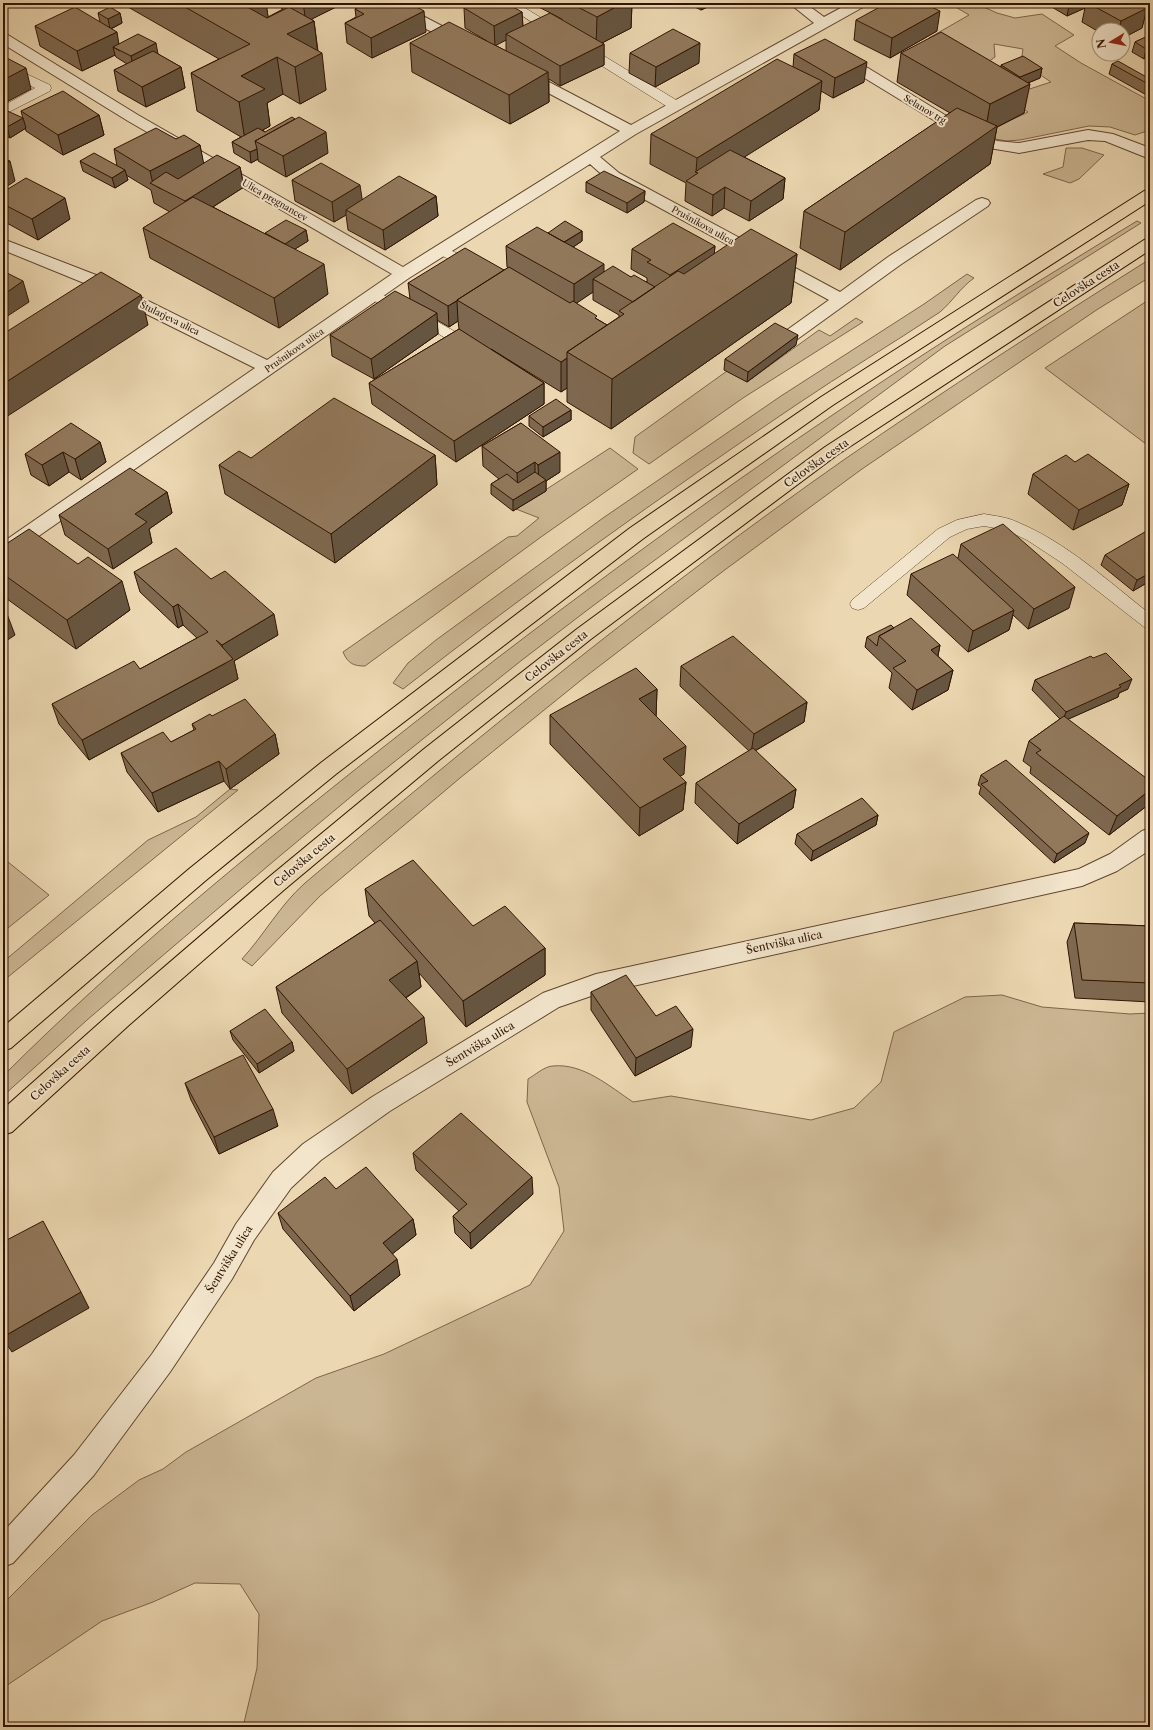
<svg xmlns="http://www.w3.org/2000/svg" width="1153" height="1730" font-family="'Libre Caslon Text',serif">
<style>
.green{fill:#cbb693;stroke:#7e654a}
.lines{fill:none;stroke-linecap:round;stroke-linejoin:round}
.service-casing{stroke:#60452c;stroke-width:1}
.minor-casing{stroke:#60452c;stroke-width:2}
.primary-casing{stroke:#311400;stroke-width:2}
.service{fill:#f2e5cc;fill-rule:evenodd}
.minor{fill:#f2e5cc;fill-rule:evenodd}
.primary{fill:#ebd7b1;fill-rule:evenodd}
.wall{fill:#7e684f;stroke:#311400;fill-rule:evenodd}
.shaded-wall{fill:#665540;stroke:#311400}
.building{fill:#92795c;stroke:#311400}
.labels{text-anchor:middle;dominant-baseline:central;stroke-width:4;stroke-linejoin:round;paint-order:stroke}
.far-street-label{font-size:9px;fill:#311400;stroke:#f2e5cc}
.street-label{font-size:11px;fill:#311400;stroke:#f2e5cc}
</style>
<rect width="100%" height="100%" fill="#ebd7b1"/>
<filter id="stains"><feTurbulence type="fractalNoise" baseFrequency=".005" numOctaves="4"/><feColorMatrix values="0 0 0 0 .2 0 0 0 0 .09 0 0 0 0 .02 0 0 0 .5 -.17"/></filter>
<radialGradient id="worn" r=".72"><stop offset=".6" stop-color="#630" stop-opacity="0"/><stop offset="1" stop-color="#630" stop-opacity=".3"/></radialGradient>
<path class="green" d="M949,3H975L997,13L1015,18L1042,14L1074,35L1055,46L1081,63L1150,101V130L1135,135L1110,127L1089,126L1020,140L1007,141L995,139L985,133L1028,112L1005,97L1051,82L1021,62L1023,49L994,44L995,57L976,71L929,38L969,15Z
M1066,148H1082L1104,155L1079,179L1070,183L1043,174L1063,167Z
M1137,221L1141,223L945,346L594,605L522,660L359,790L275,860L87,1020L3,1096V1076C121,958 251,852 381,749C536,626 695,507 859,397C950,336 1043,278 1137,221Z
M1150,259V277L1098,309L862,469L726,569L585,677L460,778L320,896L252,966L242,959C264,935 280,905 305,883C480,735 658,590 845,459C945,390 1047,324 1150,259Z
M967,274L974,278C960,288 953,301 940,312C892,344 843,373 796,405C662,495 530,590 403,689L393,683L408,663L436,640L603,518L781,396L924,304Z
M1150,299V447L1045,368Z
M856,318L863,322L743,398L649,464L633,453L635,437L727,371L747,382L819,330L830,336Z
M610,448L638,469L541,537L365,666C354,666 348,664 343,652L508,537L517,536L539,518L516,509Z
M230,789L238,790L3,981V962L148,840L196,817Z
M3,858L49,895L3,932Z
M1002,995L1042,1007L1130,1014L1150,1013V1727H243L257,1668L259,1614L240,1584L195,1583L153,1602L102,1621L3,1688V1604L92,1515L139,1480L163,1469L186,1452L316,1378L384,1354L530,1285L564,1231L559,1187L527,1102L528,1079C535,1075 545,1066 553,1066C583,1063 609,1086 633,1102L671,1096L811,1120L854,1108L881,1082L894,1032L965,997Z"/>
<g class="lines">
<defs>
<path id="service" d="M503,3H517L561,30L563,33L561,36H553Z
M1006,3H1030L1028,6C1022,7 1014,7 1008,6Z
M582,44L586,45L681,103L683,106L681,109H671L578,51L576,48L578,45Z
M3,63L50,85L51,88L50,91L3,115V106L35,88L3,72Z
M442,246L481,265L483,268L481,271L476,272L471,271L437,253L435,250L437,247Z
M372,291L404,303L477,344L479,347L477,350L472,352L467,350L394,309L367,298L365,295L367,292Z
M984,514C995,516 1007,517 1017,522C1066,542 1108,581 1150,614V629L1144,627L1062,563L1027,540L1006,530L984,526L967,529L950,537L864,608L858,610L852,608L850,604L852,600L938,529L957,520Z"/>
<path id="minor" d="M380,3H398L467,39L469,42L467,45L462,46L457,45L382,6Z
M789,3H805L824,17L850,3H867L865,6L636,134L600,157L619,173L840,292L888,257L976,200L982,198L988,200L990,203L988,206L900,265L792,343L786,344L780,343L777,339L780,335L829,300L607,179L590,164L409,278L10,556L3,558V542L255,368L84,283L3,250V239L96,275L267,360L392,274L128,121L3,44V34L8,35L138,115L403,267L620,131L518,77L516,74L518,71L523,70L528,71L631,125L814,23Z
M840,53L845,54L968,129L997,141L1019,143L1088,130L1113,134L1150,148V159L1105,141L1088,140L1019,153L989,148L958,135L835,60L833,57L835,54Z
M1150,828V850L1117,871L1082,886L597,994L559,1007L390,1111L321,1160L291,1188L254,1240L232,1279L170,1372L94,1475L13,1563L3,1567V1532L74,1455L152,1354L214,1263L236,1224L273,1172L303,1144L372,1097L543,993L596,974L1079,869L1110,854L1142,831Z"/>
<path id="primary" d="M1150,189V201L833,405L644,538L336,774L205,881L11,1048L3,1051V1027L189,869L322,762L630,528L821,397L1144,191Z
M1150,238V250L837,455L591,639L438,761L285,889L129,1025L12,1132L3,1135V1109L113,1011L269,877L424,749L577,629L825,447L1144,240Z"/>
</defs>
<use href="#service" class="service-casing"/>
<use href="#minor" class="minor-casing"/>
<use href="#primary" class="primary-casing"/>
<use href="#service" class="service"/>
<use href="#minor" class="minor"/>
<use href="#primary" class="primary"/>
</g>
<path class="wall" d="M121,3H266L268,17L283,9L276,5L275,3H336V7L311,19L314,21L318,51L326,90L300,104L283,94L267,103L270,126L263,130L265,132L328,153L286,177L258,161V159L251,163L234,153L232,142L241,137L197,111L191,73L219,59Z
M531,3H632L631,28L602,43L604,44V65L560,86L549,79V102L510,124L412,72L410,43L487,41L465,28L464,8L522,12L523,26L562,21V19ZM506,40V51L495,45Z
M687,3H716L701,10Z
M1045,3H1086L1085,8L1067,16Z
M1086,3H1137L1147,8L1142,28L1123,38V30H1099V32L1082,22Z
M355,9L426,32L372,58L347,43L345,23L356,17Z
M98,13H120L122,23L111,29L119,44L158,54L181,67L185,88L146,107L118,91L114,70L127,64L116,57L115,55L82,71L40,46L35,26L100,22Z
M856,20L937,31L890,58L854,40Z
M1150,35L1144,59L1132,52L1135,42Z
M630,53L699,63L655,87L629,73Z
M901,53L1001,67V65L1042,68L1040,78L1028,83L1024,113L997,127L990,164L840,270L800,248L804,211L950,113L897,82Z
M794,54L864,82L833,98L821,91L819,110L744,157L785,178L783,199L749,221L724,208L712,216L685,201L686,183L650,164L651,134L793,67Z
M1112,64L1150,79V97L1109,74Z
M3,109L26,128L10,138L3,134Z
M21,111L99,115L104,135L63,155L26,131Z
M176,139L200,145L203,163L240,167L244,187L213,207L265,234V233L306,230L308,241L295,249L328,294L279,328L150,258L143,228L170,212L154,203L151,190L126,175L128,180L115,188L83,171L80,161L117,166L114,149Z
M292,180L362,200L436,196L438,216L385,250L348,230L346,215L334,222L295,201Z
M586,182L645,191L644,202L627,213L586,192Z
M3,192L70,219L38,240L3,221Z
M582,231V241L573,247L604,272L631,277L647,282V278L631,269L632,249L715,246L714,254H797L791,303L611,429L567,402V388L561,392L491,349L544,383V404L456,462L372,404L369,383L459,329L458,321L449,327L437,320L438,334L374,379L332,356L330,335L410,299L408,283L504,270L508,268L507,267L506,246L548,233ZM593,292V300L619,315V317L607,325L597,319L576,303Z
M796,345L747,382L724,370L725,359Z
M571,410V420L543,437L529,426V416Z
M521,423L560,472L546,481V491L513,511L491,494V484L499,479L483,466L482,446Z
M100,442L106,462L81,480L69,472L49,486L31,475L25,454Z
M435,455L437,485L335,563L225,494L219,465L251,458Z
M1075,462L1129,484L1122,505L1073,530L1028,494L1033,474Z
M167,492L172,513L149,529L152,543L113,569L65,535L59,515Z
M961,544L1069,608L1028,629L1013,615L1009,630L968,652L907,595L911,574L958,558Z
M3,546L130,610L76,649L3,596Z
M1105,555L1150,581L1133,591L1101,565Z
M134,572L211,579L278,635L234,661L238,679L89,760L59,724L52,704L140,669L197,638L183,625L178,628L140,592Z
M894,628L940,645L938,656L953,670L948,690L912,710L889,688L892,673L865,647L867,637Z
M1093,658L1128,689L1119,693L1118,697L1068,719L1148,805L1109,835L1030,773L1031,767L1023,761L1029,741L1060,719L1032,690L1035,680Z
M681,666L807,702L804,722L755,751L796,789L793,808L737,844L695,803L696,783L749,751L680,686Z
M657,689L656,716L684,774L680,776L686,782L683,810L639,836L550,744V715Z
M212,716L275,734L279,754L230,789L224,781L158,812L127,772L121,753L171,742L194,730L192,724Z
M981,775L1085,843L1054,863L979,794L981,787L978,785Z
M878,815L876,825L811,861L795,844L797,834Z
M365,889L473,926L545,948V975L466,1027L419,973L421,987L406,998L427,1043L352,1094L282,1013L276,987L375,923L369,916Z
M1074,923L1150,926V1002L1075,998L1067,942Z
M591,992L656,1016L691,1047L635,1076L591,1010Z
M230,1031L292,1042L294,1051L259,1073L233,1040Z
M185,1083L278,1126L219,1154L191,1100Z
M413,1153L533,1194L471,1249L455,1233L453,1216L459,1211L416,1170Z
M336,1189L413,1219L416,1235L392,1254L400,1275L354,1311L283,1229L278,1213Z"/>
<path class="shaded-wall" d="M245,3H266L270,30L242,4Z
M303,3H336V7L306,22Z
M623,3H632L631,28L596,46L597,17Z
M702,3H716L701,10Z
M1075,3H1086L1085,8L1067,16L1069,6Z
M1147,8L1142,28L1123,38V30H1119L1121,21Z
M424,11L426,32L372,58L371,38Z
M940,11L937,31L890,58L892,38Z
M522,12L523,32L506,34V40L495,46L494,26Z
M120,13L122,23L110,29L108,19Z
M314,21L318,55L322,53L326,90L300,104L295,67L287,34Z
M117,32L120,51L113,47L115,55L82,71L77,51Z
M156,43L158,54L133,67L131,56Z
M700,43L699,63L655,87L656,67Z
M604,44V65L560,86V66Z
M1150,47V56L1144,59L1146,49Z
M277,57L283,94L267,103L270,126L245,140L239,102L241,76Z
M867,62L864,82L833,98L835,78Z
M181,67L185,88L146,107L142,87Z
M26,68L31,89L3,104V80Z
M1042,68L1040,78L1018,87L1020,77Z
M548,72L549,102L510,124L509,95Z
M822,81L819,110L697,187L698,173L696,172L697,158Z
M1030,84L1024,113L997,127L990,164L840,270L845,232L985,133L990,104Z
M99,115L104,135L63,155L58,135Z
M23,118L26,128L10,138L7,127Z
M326,132L328,153L286,177L283,156Z
M200,145L204,165L161,189L153,184L150,171Z
M257,149L258,159L251,163L250,152Z
M10,161L15,181L3,189V165Z
M240,167L244,187L189,222L185,201Z
M125,170L128,180L115,188L112,178Z
M785,178L783,199L749,221L751,201Z
M360,185L363,205L346,210V215L334,222L332,202Z
M725,187L724,208L712,216L713,195Z
M645,191L644,202L627,213V203Z
M436,196L438,216L385,250L383,230Z
M65,198L70,219L38,240L32,219Z
M306,230L308,241L287,254L285,244Z
M582,231V241L563,254V243Z
M715,246L713,267L669,296L670,275Z
M797,254L791,303L611,429L612,379Z
M324,264L328,294L279,328L274,298Z
M604,264V284L593,279V292L574,305V284Z
M23,281L29,302L3,319V295Z
M141,295L148,325L3,419V384Z
M457,301L458,321L449,327L448,306Z
M437,313L438,334L374,379L371,359Z
M798,335L796,345L747,382L748,372Z
M567,358V388L561,392V362Z
M544,383V404L456,462L454,441Z
M571,410V420L543,437V427Z
M100,442L106,462L81,480L75,459Z
M63,452L69,472L49,486L42,465Z
M560,452V472L546,481V491L513,511V500L539,484L538,465Z
M435,455L437,485L335,563L331,534Z
M535,462V483L518,493L517,473Z
M1129,484L1122,505L1073,530L1079,510Z
M167,492L172,513L149,529L152,543L113,569L108,549L135,514Z
M1150,573V581L1133,591L1137,580Z
M122,581L130,610L76,649L67,620Z
M1075,587L1069,608L1028,629L1034,609Z
M178,604L183,625L178,628L173,607Z
M4,606L15,635L3,643V607Z
M1014,610L1009,630L968,652L973,631Z
M274,614L278,635L234,661L238,679L89,760L82,740L226,663L222,645Z
M940,645L936,665L931,650Z
M953,670L948,690L912,710L917,690Z
M1132,679L1128,689L1119,693L1118,697L1062,722L1066,712L1119,685Z
M657,689L656,718L639,699Z
M807,702L804,722L751,753L754,734Z
M275,734L279,754L230,789L226,769Z
M686,746L684,774L661,787L663,759Z
M219,761L224,781L158,812L152,793Z
M686,782L683,810L639,836L640,808Z
M796,789L793,808L737,844L739,824Z
M1150,790V801L1148,805L1109,835L1117,816Z
M878,815L876,825L811,861L813,851Z
M1089,833L1085,843L1054,863L1057,854Z
M545,948V975L466,1027L463,1001Z
M417,961L421,987L393,1006L389,980Z
M424,1017L427,1043L352,1094L347,1069Z
M693,1029L691,1047L635,1076L636,1058Z
M292,1042L294,1051L259,1073L257,1064Z
M273,1109L278,1126L219,1154L214,1137Z
M532,1177L533,1194L471,1249L470,1233Z
M413,1219L416,1235L386,1259L383,1243Z
M397,1259L400,1275L354,1311L350,1296Z
M81,1292L89,1308L12,1352L3,1339V1337Z"/>
<path class="building" d="M178,3H245L242,4L267,18L289,7L314,21L287,34L322,53L295,67L277,57L241,76L265,89L239,102L191,73L250,44Z
M367,3H409L424,11L371,38L345,23L364,14L355,9Z
M475,3H506L522,12L494,26L464,8Z
M570,3H623L597,17Z
M887,3H923L940,11L892,38L856,20Z
M1065,3H1075L1069,6Z
M1088,3H1137L1147,8L1121,21Z
M75,7L117,32L77,51L35,26Z
M110,7L120,13L108,19L98,13Z
M550,13L604,44L560,66L506,34Z
M449,22L548,72L509,95L410,43Z
M673,29L700,43L656,67L630,53Z
M941,32L1030,84L990,104L901,53Z
M138,34L156,43L131,56L113,47Z
M1150,35V47L1146,49L1135,42Z
M825,39L867,62L835,78L794,54Z
M153,51L181,67L142,87L114,70Z
M3,56L26,68L3,80Z
M1023,56L1042,68L1020,77L1001,65Z
M777,59L822,81L697,158L651,134Z
M1118,61L1150,79V85L1112,64Z
M63,91L99,115L58,135L21,111Z
M957,108L997,126L845,232L804,211Z
M3,109L23,118L7,127L3,125Z
M292,117L295,119L255,141L257,149L250,152L232,142L258,128L265,132Z
M299,117L326,132L283,156L255,141Z
M156,128L176,139L184,135L200,145L150,171L114,149Z
M730,150L785,178L751,201L725,187L713,195L686,181L698,173L695,172Z
M94,153L125,170L112,178L80,161Z
M217,155L240,167L185,201L150,183L166,172L178,179Z
M3,158L10,161L3,165Z
M321,163L360,185L332,202L292,180Z
M604,171L645,191L627,203L586,182Z
M399,176L436,196L383,230L346,210Z
M26,178L65,198L32,219L3,204V192Z
M193,197L324,264L274,298L143,228Z
M286,220L306,230L285,244L265,233Z
M565,221L582,231L564,242L548,233Z
M673,223L715,246L670,275L647,262L651,260L632,249Z
M537,227L604,264L574,284L506,246Z
M751,229L797,254L612,379L567,352L624,314L619,311L678,271L684,274Z
M465,248L504,270L457,300H458L448,306L408,283Z
M613,266L631,277L634,275L655,287L633,302L593,279Z
M509,267L570,303L573,301L597,316L595,318L607,325L567,352V358L561,362L457,300Z
M3,271L23,281L3,295Z
M101,272L141,295L3,384V334Z
M395,291L437,313L371,359L330,335Z
M775,323L798,335L748,372L725,359Z
M459,329L544,383L454,441L369,383Z
M334,398L435,455L331,534L219,465L239,451L251,458Z
M556,399L571,410L543,427L529,416Z
M71,423L100,442L75,459L63,452L42,465L25,454Z
M521,423L560,452L538,465L535,462L517,473L482,446Z
M1088,454L1129,484L1079,510L1033,474L1066,455L1075,462Z
M130,468L167,492L135,514L147,522L108,549L59,515Z
M535,472L546,480L513,500L491,484L507,474L518,483Z
M1003,524L1075,587L1034,609L961,544Z
M29,529L78,564L88,557L122,581L67,620L3,574V546Z
M1150,529V573L1137,580L1105,555Z
M176,548L211,579L225,571L274,614L222,645L216,640L233,659L82,740L52,704L134,661L140,669L208,632L178,604L173,607L134,572Z
M953,554L1014,610L973,631L911,574Z
M911,618L940,645L931,650L953,670L917,690L893,668L906,661L879,636Z
M891,625L894,628L879,636L877,646L867,637Z
M733,636L807,702L754,734L681,666Z
M1106,653L1132,679L1119,685L1121,687L1066,712L1035,680L1091,656L1093,658Z
M636,668L657,689L639,699L686,746L663,759L686,782L640,808L550,715Z
M245,699L275,734L226,769L219,761L152,793L121,753L163,732L171,742L196,729L192,724L210,714L212,716Z
M1064,716L1150,781V790L1117,816L1036,753L1041,750L1029,741Z
M753,748L796,789L739,824L696,783Z
M1006,760L1089,833L1057,854L981,784L988,781L981,775Z
M862,798L878,815L813,851L797,834Z
M413,860L473,926L505,906L545,948L463,1001L365,889Z
M380,920L417,961L389,980L424,1017L347,1069L276,987Z
M1074,923L1150,926V983L1082,980Z
M626,975L656,1016L676,1006L693,1029L636,1058L591,992Z
M265,1009L292,1042L257,1064L230,1031Z
M243,1055L273,1109L214,1137L185,1083Z
M461,1113L532,1177L470,1233L453,1216L467,1204L413,1153Z
M366,1167L413,1219L383,1243L397,1259L350,1296L278,1213L325,1177L336,1189Z
M43,1221L81,1292L3,1337V1242Z"/>
<g class="labels">
<g class="far-street-label">
<text transform="translate(925 109) rotate(31)">Selanov trg</text>
<text transform="translate(275 200) rotate(30)">Ulica pregnancev</text>
<text transform="translate(703 225) rotate(29)">Prušnikova ulica</text>
<text transform="translate(170 318) rotate(26)">Štularjeva ulica</text>
<text transform="translate(294 350) rotate(-35)">Prušnikova ulica</text>
</g>
<g class="street-label">
<text transform="translate(1086 284) rotate(-33)">Celovška cesta</text>
<text transform="translate(816 463) rotate(-35)">Celovška cesta</text>
<text transform="translate(556 656) rotate(-38)">Celovška cesta</text>
<text transform="translate(304 860) rotate(-40)">Celovška cesta</text>
<text transform="translate(784 942) rotate(-12)">Šentviška ulica</text>
<text transform="translate(480 1044) rotate(-31)">Šentviška ulica</text>
<text transform="translate(60 1073) rotate(-42)">Celovška cesta</text>
<text transform="translate(229 1259) rotate(-58)">Šentviška ulica</text>
</g>
</g>
<rect width="1153" height="1730" fill="none" stroke="#ebd7b1" stroke-width="16"/>
<rect x="4" y="4" width="1145" height="1722" fill="none" stroke="#311400" stroke-width="2"/>
<rect x="8" y="8" width="1137" height="1714" fill="none" stroke="#311400"/>
<g transform="translate(1111 42) rotate(260)"><circle r="19" fill="#f2e5cc" stroke="#a5917a"/>
<path d="M0-3L7 15L0 10L-7 15Z" fill="#8f2418"/>
<text y="-6" font-size="11" font-weight="bold" text-anchor="middle" fill="#311400">N</text>
</g>
<rect width="100%" height="100%" filter="url(#stains)"/>
<rect width="100%" height="100%" fill="url(#worn)"/>
</svg>
